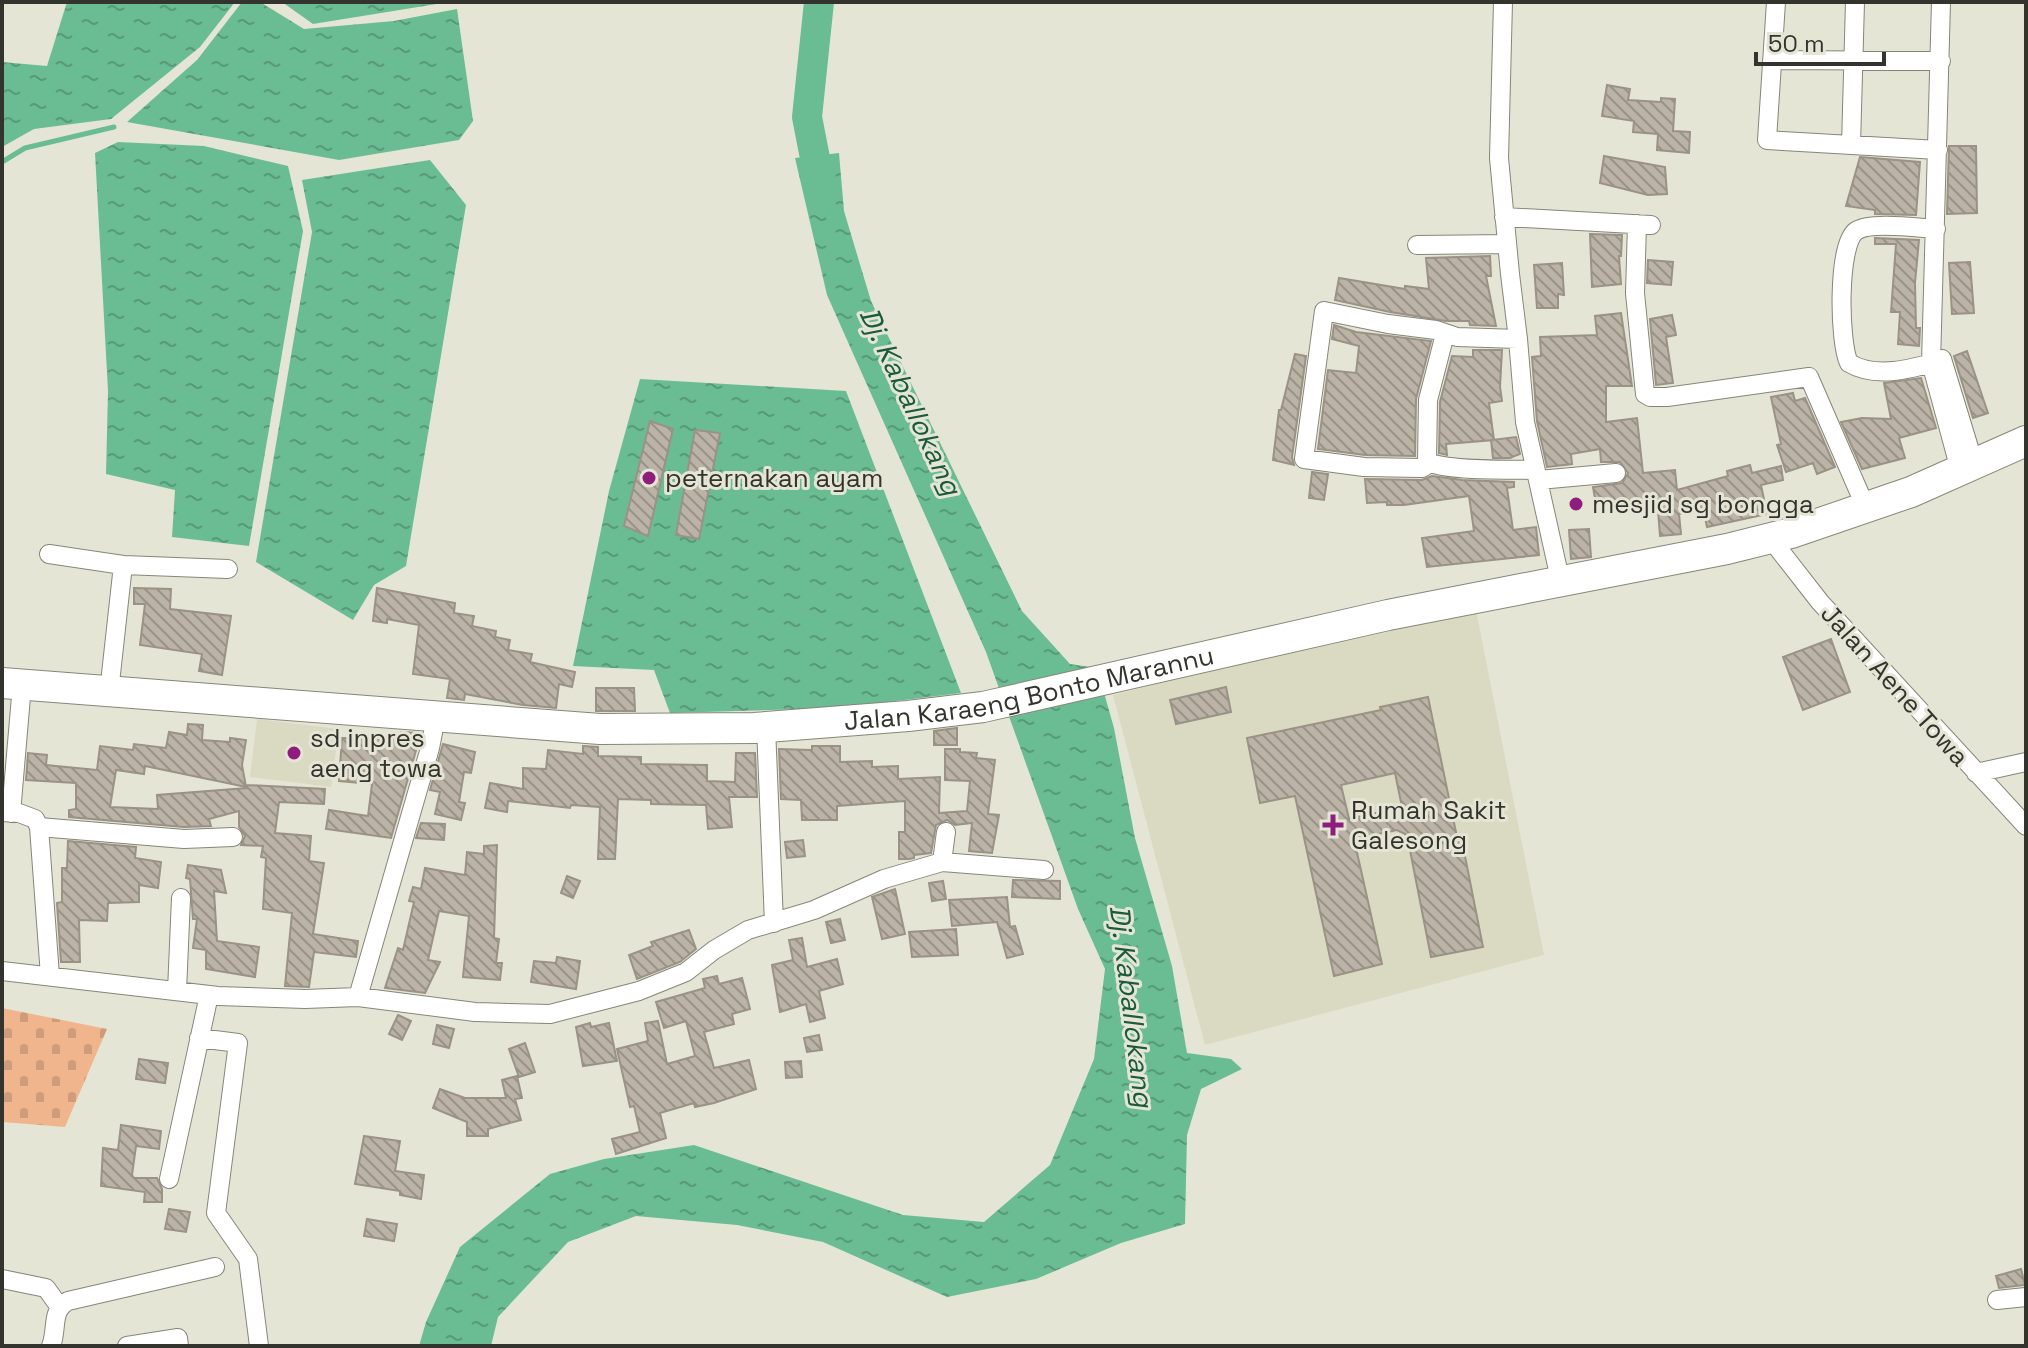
<svg xmlns="http://www.w3.org/2000/svg" width="2028" height="1348" font-family="'Space Grotesk',sans-serif">
<style>
.built{fill:#dadac3}
.cemetery{fill:url(#cemetery-stones)}
.water{fill:url(#water-ripples)}
.lines{fill:none;stroke-linecap:round;stroke-linejoin:round}
.stream{stroke:#6abd92;stroke-width:5}
.river{stroke:#6abd92;stroke-width:30}
.building{fill:url(#building-back-hatch);stroke:#9a9285;stroke-width:2;fill-rule:evenodd}
.minor-casing{stroke:#868678;stroke-width:20}
.primary-casing{stroke:#868678;stroke-width:32}
.minor{stroke:#fff;stroke-width:18}
.primary{stroke:#fff;stroke-width:30}
.poi-dot{fill:#8e1d7e;stroke:#e5e5d6;stroke-width:3}
.labels{text-anchor:middle;dominant-baseline:central;stroke-width:6;stroke-linejoin:round;paint-order:stroke}
.poi-label{font-size:26px;fill:#34342e;stroke:#e5e5d6;text-anchor:start}
.street-label{font-size:26px;fill:#34342e;stroke:#e5e5d6}
.water-label{font-size:28px;font-style:italic;fill:#1b5a3d;stroke:#e5e5d6}
</style>
<defs>
<pattern id="cemetery-stones" width="16" height="16" patternUnits="userSpaceOnUse" patternTransform="scale(2)"><rect width="16" height="16" fill="#f1b58e"/><path d="M2 7V4a2 2 0 0 1 4 0v3zM10 15v-3a2 2 0 0 1 4 0v3z" fill="#cf9c7b"/></pattern>
<pattern id="water-ripples" width="26" height="14" patternUnits="userSpaceOnUse" patternTransform="scale(2)"><rect width="26" height="14" fill="#6abd92"/><path d="M2 4q2-2 4 0t4 0M15 11q2-2 4 0t4 0" fill="none" stroke="#589a78"/></pattern>
<pattern id="building-back-hatch" width="6" height="6" patternUnits="userSpaceOnUse" patternTransform="scale(2)"><rect width="6" height="6" fill="#bbb3a6"/><path d="M-1 5l2 2M0 0l6 6M5-1l2 2" fill="none" stroke="#999288"/></pattern>
</defs>
<rect width="100%" height="100%" fill="#e5e5d6"/>
<path class="built" d="M1475,605L1544,955L1205,1045L1113,695Z
M257,719L339,729L331,787L250,777Z"/>
<path class="cemetery" d="M2,1008L107,1029L65,1127L2,1122Z"/>
<path class="water" d="M67,2H235L200,47L111,119L34,129L2,147V62L47,66Z
M242,2H260L304,29L394,21L457,9L473,121L459,140L339,160L127,122L197,60Z
M282,2H449L313,24Z
M118,142L204,146L288,166L303,231L249,546L172,537L175,490L106,474L108,391L95,153Z
M839,153L844,211L871,301L1022,611L1070,664L1097,668L1114,728L1135,838L1172,966L1187,1053L1231,1059L1242,1069L1201,1089L1187,1135L1185,1224L1121,1243L1036,1279L947,1297L823,1242L737,1225L636,1216L568,1242L498,1317L491,1346H419L426,1322L460,1247L550,1174L604,1159L694,1145L903,1215L984,1222L1050,1165L1094,1059L1105,969L1078,909L986,652L827,295L795,158Z
M430,160L466,205L406,566L374,585L353,620L256,562L312,232L302,180Z
M640,379L846,391L961,693L839,708L670,713L654,670L573,666L609,491Z"/>
<g class="lines">
<path class="stream" d="M2,162L25,148L114,127"/>
<path class="river" d="M819,2L807,117L822,194"/>
</g>
<path class="building" d="M1607,85L1630,89L1628,100L1661,102V98L1675,99L1673,131L1690,132L1689,153L1657,150L1658,134L1633,132L1634,121L1602,116Z
M1949,146H1976L1977,213L1947,214Z
M1604,156L1665,167L1667,194L1648,195L1600,183Z
M1860,157L1920,162L1916,215L1875,214V210L1846,206Z
M1590,234L1622,235L1621,256H1619L1621,284L1592,287Z
M1875,238L1919,240L1915,283L1916,328H1920L1919,346L1898,344L1900,312H1891L1896,244H1875Z
M1490,256L1491,276H1486L1496,326L1470,325L1469,321H1446L1390,312L1335,300L1339,278L1405,289V286L1429,289L1426,258Z
M1648,260L1673,262L1671,285L1647,283Z
M1970,262L1974,313L1952,314L1949,263Z
M1562,263L1564,295L1558,294V308H1537L1534,265Z
M1621,313L1632,386H1606V422L1637,418L1643,473L1675,470L1677,490L1728,476L1727,471L1750,465L1752,473L1781,466L1783,480L1761,485L1767,514L1707,527L1703,508L1679,514L1681,534L1660,536L1658,510L1654,511L1653,501L1616,505V507L1597,510L1593,487L1622,483L1628,473L1620,462H1601L1600,449L1571,454L1572,464L1547,467L1537,421L1532,357L1541,356L1540,337L1597,335L1595,316Z
M1672,315L1676,335L1666,337L1673,383L1656,385L1650,319Z
M1334,325L1356,332L1431,341L1416,399L1415,456L1365,455L1318,449L1328,370L1356,373L1359,346L1332,339Z
M1473,350H1502L1500,387L1502,401L1489,403L1494,440L1446,444L1447,455L1439,453L1440,402L1452,356L1473,357Z
M1967,351L1988,413L1973,418L1954,356Z
M1295,354L1306,356L1292,457L1294,465L1273,460L1279,410H1281Z
M1921,378L1936,428L1899,438L1905,458L1862,469L1841,422L1862,418L1891,419L1884,383Z
M1793,393L1795,401L1805,398L1835,467L1817,474L1813,463L1786,472L1777,445L1781,444L1771,397Z
M650,421L673,429L648,536L624,526Z
M695,430L720,433L699,539L676,535Z
M1516,437L1520,454L1510,458H1493L1491,440Z
M1312,472L1328,474L1324,500L1309,498Z
M1432,476L1462,480L1514,482V487L1507,488L1513,530L1536,527L1539,555L1427,567L1422,538L1474,531L1469,496L1404,505H1387V502L1367,503L1365,479L1422,480Z
M1589,529L1591,557L1571,559L1569,530Z
M134,588L171,589L170,609L231,616L222,675L199,671L202,654L140,645L145,604H134Z
M377,588L455,603L454,613L474,616L472,626L496,631L495,637L510,640L508,650L532,654L530,662L575,672L572,687L559,684L556,708L523,705L465,694L464,700L447,698L450,679L413,674L419,625L387,619V623L373,621Z
M1831,639L1850,692L1803,710L1783,657Z
M1226,687L1231,712L1176,724L1170,700Z
M596,688H634L635,711H596Z
M1428,697L1457,837L1461,836L1483,947L1431,957L1407,835L1397,830L1354,839L1382,964L1334,976L1295,796L1260,803L1247,738L1381,710L1380,707ZM1395,773L1402,807L1349,819L1341,785Z
M188,724L203,725L202,740L230,742V738L246,740L242,765L246,787L145,766L144,774L116,770L110,807L158,809L157,795L247,788V785L325,789L324,804L279,802L275,833L311,836L309,861L324,863L313,934L358,941L356,957L314,952L309,987L285,986L292,913L263,909L266,858L261,857L263,846L241,845L245,836L239,827V811L209,819L211,826L184,827L69,817V810L76,809V783L26,780L28,753L47,755L46,765L97,770L100,746L133,750L134,744L166,748L169,732L187,735Z
M957,728V745H934V731Z
M401,732L418,733L419,740L391,838L326,829L329,810L368,816L372,784L339,781L342,738L401,739Z
M443,744L475,752L471,773L464,772L459,802L465,803L461,820L435,814L440,792L430,790Z
M583,746L598,747V756L641,757V764L707,765V781L735,782L736,753H755L757,797H729L732,827L708,829L706,805L651,804V800L618,799L615,859H598L600,807L571,805L570,808L508,801L507,812L485,808L490,783L523,789V768L546,769L548,750L583,754Z
M812,746H840V762L872,761V767L898,766V779L940,777L939,813L967,811L970,781L945,780V749H960V752L977,753L976,758L995,760L988,814L999,815L992,853L969,851L972,823L955,825L947,820L936,825L931,853L914,855V858L909,859H899V832H905V801L837,806V820H802L801,800L781,799L779,749L812,750Z
M421,823L445,824L444,840L416,838Z
M803,840L805,856L787,858L785,842Z
M68,841L136,847L135,858L161,862L158,888L139,885V902L108,903L107,921L79,920L80,962H61L57,903L62,902V868H67Z
M497,845L494,938L499,939L496,963H502L500,980L463,977L469,916L439,911L428,960L440,962L425,993L385,988L398,948L403,950L414,902L409,901L413,887L421,889L425,868L465,875L467,852L484,854V846Z
M188,865L221,870L226,893L214,891L217,941L259,947L255,977L206,969V950L193,948L197,919H193L190,879L186,878Z
M567,876L580,881L573,898L561,893Z
M1013,880L1060,881V899L1012,897Z
M943,881L946,899L932,901L929,883Z
M895,889L905,934L882,939L872,897Z
M1007,897L1010,927L1015,926L1023,954L1007,958L997,922L952,926L949,900Z
M840,919L845,940L831,943L826,922Z
M956,929L958,955L912,957L909,932Z
M689,930L696,949L680,962L637,979L629,955L653,946L651,942Z
M802,938L807,967L837,959L843,984L819,991L825,1018L810,1022L806,1004L780,1012L772,965L793,960L789,940Z
M557,957L580,961L576,989L531,982L534,961L556,963Z
M717,976L719,984L742,978L750,1009L732,1014L734,1024L704,1032L714,1068L749,1060L756,1089L714,1103L695,1107L694,1103L660,1113L666,1138L616,1154L612,1139L640,1132L634,1106L630,1107L617,1049L648,1041L645,1023L658,1021L667,1064L695,1056L686,1021L664,1028L656,1002L705,988L703,979Z
M398,1015L411,1021L402,1040L389,1034Z
M590,1023L591,1027L609,1023L617,1061L583,1066L576,1027Z
M437,1025L454,1029L449,1048L433,1044Z
M819,1035L822,1050L807,1052L804,1038Z
M525,1043L535,1072L519,1077L509,1049Z
M139,1059L168,1063L165,1083L136,1079Z
M801,1061L802,1077L786,1078L785,1062Z
M517,1076L522,1098L515,1099L521,1120L488,1129V1136H467V1122L433,1108L440,1089L465,1098H506L502,1080Z
M121,1125L161,1131L159,1149L136,1146L132,1175L134,1178H157L162,1189V1202H144L145,1192L101,1186L103,1148L118,1150Z
M364,1136L400,1141L395,1171L424,1175L421,1199L400,1195V1191L355,1184Z
M169,1209L190,1212L186,1232L165,1229Z
M367,1219L397,1224L394,1241L364,1236Z
M2021,1269L2025,1285L1999,1288L1996,1276Z"/>
<g class="lines">
<defs>
<path id="minor" d="M1503,2L1499,158L1510,274L1518,339L1525,422L1560,579
M1776,2L1767,140L1938,150
M1941,2L1931,363L1960,470
M1772,60L1941,61
M1851,145L1855,2
M1504,217L1651,225
M1637,224L1635,293L1645,394L1650,397H1667L1809,377L1866,508
M1936,229C1919,228 1870,221 1856,231C1837,245 1839,343 1849,363C1876,379 1911,369 1939,361
M1417,245L1507,244
M1445,334L1428,400L1427,461C1444,472 1512,469 1535,470
M1942,359L1974,464
M1430,463L1422,468L1364,467L1304,459L1324,311L1388,324L1436,330L1457,337L1518,339
M1539,480L1616,473
M1770,538L1820,602L2026,826
M49,554L123,565L228,569
M109,692L123,565
M766,727L774,923
M1976,773L2026,762
M2,812L19,813L35,819L39,827L50,976
M11,813L22,685
M39,827L184,839L233,837
M942,862L1044,870
M2,971L218,996L305,999L358,997L475,1012L550,1014L639,991L686,972L714,950L748,930L814,910L884,879L942,862L946,832
M177,991L181,898
M358,997L430,748L436,717
M199,1038L238,1043L216,1213L248,1259L259,1346
M169,1179L209,995
M2,1279L46,1288L59,1306
M1997,1300L2026,1297
M51,1346C58,1329 50,1311 68,1301L215,1267
M127,1346L178,1338L179,1346"/>
<g id="primary">
<path id="s1" d="M2,683L600,729L754,728L908,716L983,707L1388,615L1727,549L1791,533L1911,492L2026,441"/>
</g>
</defs>
<use href="#minor" class="minor-casing"/>
<use href="#primary" class="primary-casing"/>
<use href="#minor" class="minor"/>
<use href="#primary" class="primary"/>
</g>
<g class="poi-dot">
<circle cx="649" cy="478" r="8"/>
<circle cx="1576" cy="504" r="8"/>
<circle cx="294" cy="753" r="8"/>
<path d="M1329 813h8v8h8v8h-8v8h-8v-8h-8v-8h8z"/>
</g>
<g class="labels">
<g class="poi-label">
<text x="665" y="478">peternakan ayam</text>
<text x="1592" y="504">mesjid sg bongga</text>
<text x="310" y="738">sd inpres<tspan x="310" dy="30">aeng towa</tspan></text>
<text x="1351" y="810">Rumah Sakit<tspan x="1351" dy="30">Galesong</tspan></text>
</g>
<g class="street-label">
<text transform="translate(1895 685) rotate(48)">Jalan Aene Towa</text>
<text stroke="none"><textPath href="#s1" startOffset="1032">Jalan Karaeng Bonto Marannu</textPath></text>
</g>
<g class="water-label">
<text transform="translate(911 401) rotate(65)">Dj. Kaballokang</text>
<text transform="translate(1132 1006) rotate(83)">Dj. Kaballokang</text>
</g>
</g>
<rect width="2028" height="1348" fill="none" stroke="#34342e" stroke-width="8"/>
<path d="M1756 52v12h128v-12" fill="none" stroke="#34342e" stroke-width="4"/>
<text x="1768" y="52" font-size="24" fill="#34342e" stroke="#e5e5d6" stroke-width="6" paint-order="stroke">50 m</text>
</svg>
